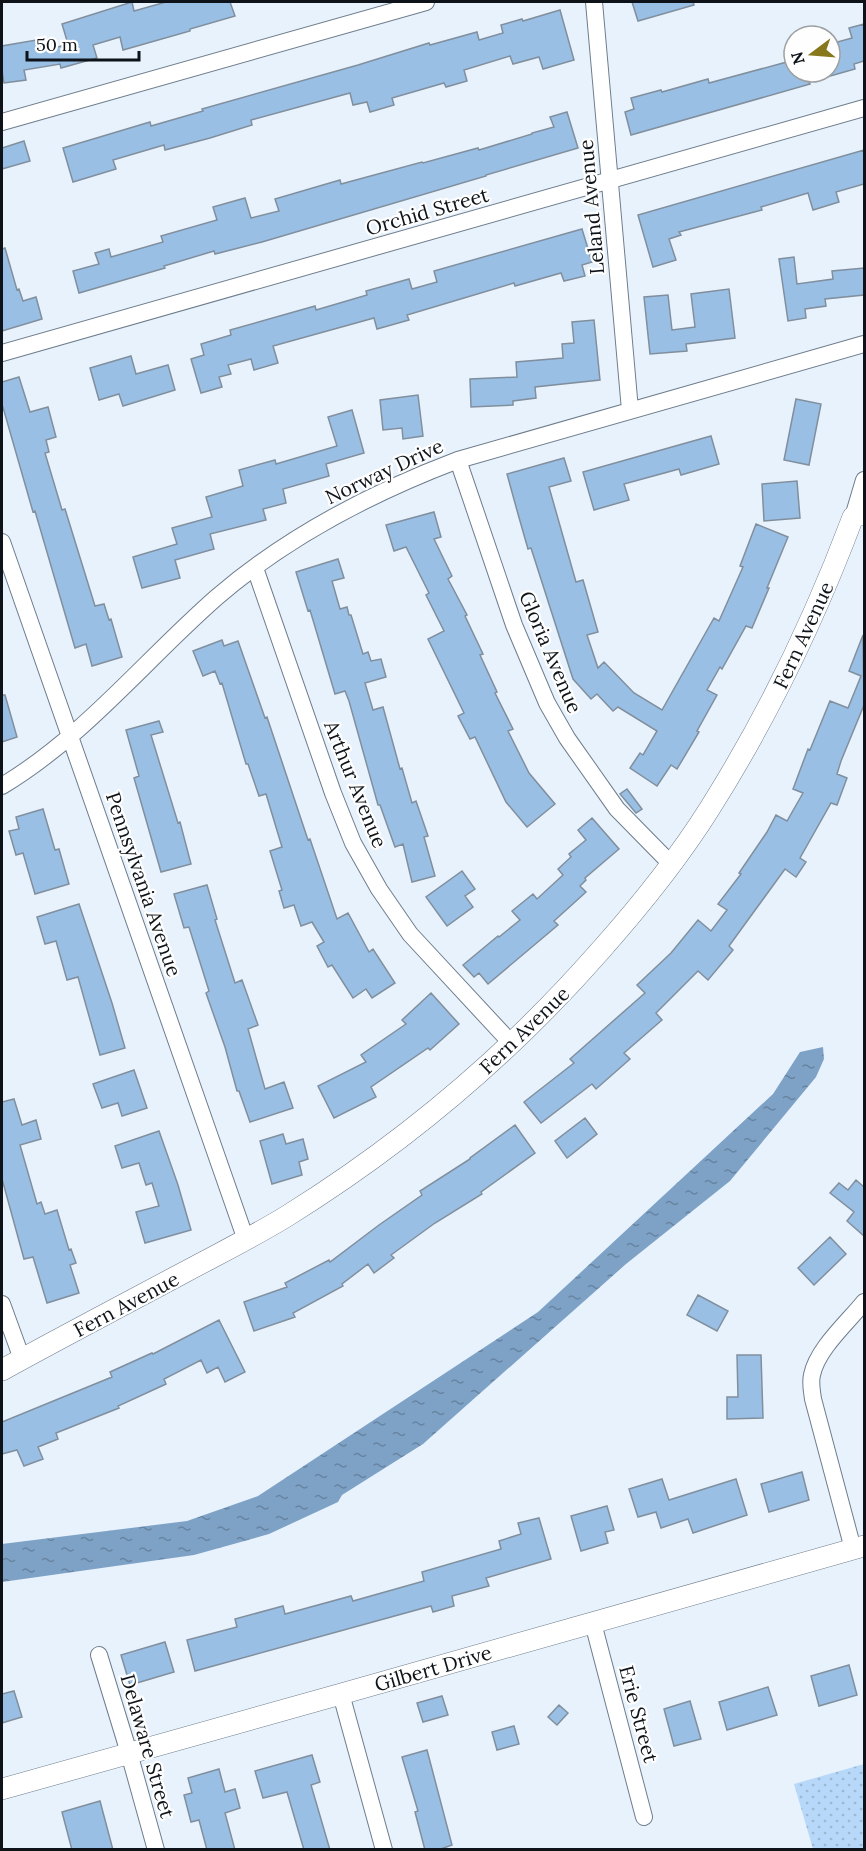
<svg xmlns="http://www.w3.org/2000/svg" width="866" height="1851" font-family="Lora,serif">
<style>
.grass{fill:url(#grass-dots)}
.water{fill:url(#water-ripples)}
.building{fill:#9abfe4;stroke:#808f9e;stroke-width:1.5}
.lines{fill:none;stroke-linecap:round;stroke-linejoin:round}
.minor-casing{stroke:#6e7d8c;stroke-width:18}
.tertiary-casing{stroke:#6e7d8c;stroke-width:22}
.minor{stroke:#fff;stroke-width:16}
.tertiary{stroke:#fff;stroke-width:21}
.labels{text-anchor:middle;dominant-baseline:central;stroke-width:4.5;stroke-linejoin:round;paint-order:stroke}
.street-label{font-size:20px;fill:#0d1318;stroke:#fefefe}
</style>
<defs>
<pattern id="grass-dots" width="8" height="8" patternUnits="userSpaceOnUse" patternTransform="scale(1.5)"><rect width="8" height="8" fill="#b7d8f9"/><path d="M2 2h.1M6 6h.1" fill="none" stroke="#9cb8d5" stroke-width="1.8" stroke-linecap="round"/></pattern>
<pattern id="water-ripples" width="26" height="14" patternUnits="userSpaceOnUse" patternTransform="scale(1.5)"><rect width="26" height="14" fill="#7ea2c6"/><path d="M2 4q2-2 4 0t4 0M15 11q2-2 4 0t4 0" fill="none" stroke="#6683a0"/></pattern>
</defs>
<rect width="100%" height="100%" fill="#e8f2fc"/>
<path class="grass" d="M864,1764V1849H813L794,1784Z"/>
<path class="water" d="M823,1047L824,1059L816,1077L730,1181L626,1264L423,1444L342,1495L338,1502L269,1534L194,1555L2,1582V1544L187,1521L258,1496L538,1312L773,1094L800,1052Z"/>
<path class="building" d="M132,2L134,11L166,2H230L235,16L190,29V31L123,50L120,37L93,45L97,58L61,68L60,64L24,70L26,80L4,83L2,70V46L42,39L44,51L68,44L62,24Z
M632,2H693L694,5L638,21Z
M560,10L574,60L543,69L539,57L513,64L510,56L464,70L467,81L446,87L444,83L392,98L394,105L370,112L367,102L353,105L350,93L251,120L252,125L210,138L165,150L164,145L113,160L116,169L73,182L63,148L150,122L151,126L203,111L202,109L358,65L429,43L430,45L477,32L479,40L503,33L501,25L522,19L523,21Z
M864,24V61L854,64L855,69L809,82L810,84L631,135L625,112L634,109L631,98L661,90L662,92L708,79L709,83L794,60V72H830V44L852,38L849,28Z
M567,112L578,148L486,175V176L262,242L215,254L214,251L164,266L165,268L79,293L73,271L99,264L95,253L109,249L111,257L163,242L161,236L217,220L213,207L245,198L251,218L279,211L275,199L340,180L341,184L422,162L423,163L478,148L479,150L532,134V133L554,127L550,117Z
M24,141L30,161L2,169V148Z
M864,150V184L836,192L839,202L813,210L808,193L761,207L762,210L679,232L681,235L669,239L676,260L653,267L638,215Z
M582,229L592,262L582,265L585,276L564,281L561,273L515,286L514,283L464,298L407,315L409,320L377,329L374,318L273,346L278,363L254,370L251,359L228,365L231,374L219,377L222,387L201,393L191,359L204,355L201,344L231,335L230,330L315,306L316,310L367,295L366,291L409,279L412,289L437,282L434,271Z
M5,248L17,290L19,289L23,301L36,297L42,319L2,331V249Z
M794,257L797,284L833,279L832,271L864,268V295L825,299L826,306L805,309L806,318L788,321L779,259Z
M729,289L735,338L686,344L687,351L650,354L644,297L668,295L672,330L695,327L691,294Z
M594,320L600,380L535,387L536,398L513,401V405L471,407L470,379L517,377L516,362L563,358L562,344L574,343L572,322Z
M131,356L136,374L168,365L175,390L123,406L119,394L99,400L90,368Z
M19,377L30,412L48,407L56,437L46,440L49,452L45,453L62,510L65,509L95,606L104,604L109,620L111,619L122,657L92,666L86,644L75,648L35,511L33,512L2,404V382Z
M418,395L423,436L403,439L402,428L383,430L380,400Z
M796,399L821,404L809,465L784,460Z
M352,410L364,453L326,464L329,476L283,489L286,503L263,509L266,520L210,534L214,549L175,560L180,578L142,588L133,557L177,544L172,528L212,517L206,497L243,486L239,470L275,460L276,464L337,446L328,417Z
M711,436L719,464L681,475L679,469L624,484L629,500L594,510L583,472Z
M564,458L571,481L549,487L576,582L583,580L598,632L587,635L598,668L604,662L634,693L662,710L714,618L719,621L743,567L740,566L756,524L788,537L767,588H769L752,628L746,626L722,669L720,667L707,690L717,695L697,731L699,732L677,769L671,765L657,786L630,768L640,753L643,755L657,731L618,707L613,711L597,694L591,699L573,679L531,548L528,549L518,514L507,474Z
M797,481L800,518L764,521L762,484Z
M434,512L441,537L434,539L452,576L448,579L467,615L465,616L483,654L480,655L497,692L495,693L513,729L508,731L529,773L555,804L527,827L506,802L475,737L470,739L458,716L464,713L428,639L444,631L426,595L429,593L406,547L394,551L386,525Z
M338,559L344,578L332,581L340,609L347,607L349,615H351L363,654L368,652L371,661L381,659L386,677L365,683L373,710L383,707L400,769L402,768L412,803L416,801L428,836L424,837L435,876L412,882L403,844L395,847L380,805H378L349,701L345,691L335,694L310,610L308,611L296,572Z
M863,635L864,705L841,761L837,774L847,778L837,805L831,803L800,858L806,862L796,877L785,869L729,946L733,950L708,980L698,971L656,1013L662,1020L624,1053L630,1059L596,1089L592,1084L541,1123L524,1102L574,1063L570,1059L645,993L637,985L671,953L698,920L711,931L727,910L718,904L741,874L739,873L767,832L776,815L787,821L803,793L793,789L808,749L810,750L830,701L848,708L861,676L849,671Z
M222,640L224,646L238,641L265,718L267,717L308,840L310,839L337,919L348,913L369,952L373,949L395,983L372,998L366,989L353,998L332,965L328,967L317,946L324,942L312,922L301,926L294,905L284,908L279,891L282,890L270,851L282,847L266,794L259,796L248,764H246L222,683L220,684L215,671L203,676L193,651Z
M2,695H5L17,737L2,742Z
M159,721L163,732L151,735L178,823L180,822L191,864L161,872L134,778L139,776L126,730Z
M627,789L642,809L636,813L620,794Z
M43,809L55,850L59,849L69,884L35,894L23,853L16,855L9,831L19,829L16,817Z
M592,818L619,849L585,878L586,880L580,886L586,892L554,921L558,925L488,984L479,973L474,977L463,965L498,936L499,937L520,920L512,911L533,894L537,899L563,875L558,869L571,857L569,854L586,840L578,830Z
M462,871L475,889L465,896L473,907L447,926L426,897Z
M207,885L217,919L215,920L235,983L242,980L258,1025L248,1029L265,1089L284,1082L293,1108L250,1122L239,1091H237L225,1047L206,993L209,991L189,927L184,928L174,894Z
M79,904L112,1003L125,1048L100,1055L78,977L67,980L56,941L45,944L37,917Z
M431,993L459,1024L430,1050L428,1048L371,1087L376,1097L334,1118L318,1086L366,1062L361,1055L406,1024L402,1020Z
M134,1070L147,1108L122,1116L118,1103L102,1108L93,1084Z
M14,1099L22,1125L36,1120L41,1139L20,1145L37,1204L41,1202L45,1214L57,1210L69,1250L71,1249L76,1263L70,1265L79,1293L47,1303L33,1257L24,1259L2,1179V1102Z
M585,1118L597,1134L567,1158L555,1141Z
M515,1125L535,1153L481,1192L482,1194L435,1223L391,1255L394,1258L374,1273L368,1264L342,1284L343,1286L293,1313L295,1317L254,1331L244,1302L287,1287L285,1283L329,1260L330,1262L379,1225L422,1195L420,1191L470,1159V1158Z
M159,1131L178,1185L191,1230L145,1243L136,1212L159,1206L152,1183L146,1185L139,1163L122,1168L115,1146Z
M283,1134L286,1144L303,1139L308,1159L299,1162L302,1175L272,1184L260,1141Z
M856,1180L864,1187V1236L847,1221L854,1212L830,1193L839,1183L848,1190Z
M830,1237L846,1254L814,1285L798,1268Z
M698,1295L728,1311L717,1331L687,1315Z
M219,1320L245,1372L225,1382L218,1367L207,1373L201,1360L164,1379L166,1384L118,1406L119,1408L56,1433L58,1439L38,1447L43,1459L24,1466L17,1450L2,1454V1422L112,1377L110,1372L152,1353L153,1354Z
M737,1355H761L763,1418L727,1419V1397H738Z
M802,1472L809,1500L769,1512L761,1484Z
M662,1479L669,1500L736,1479L747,1515L693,1533L688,1519L661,1528L656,1512L638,1517L629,1489Z
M607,1506L614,1530L605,1532L608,1543L581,1551L571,1516Z
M539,1518L551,1559L486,1578L489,1586L452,1596L454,1606L433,1612L431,1606L195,1671L187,1640L237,1627L235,1619L283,1606L285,1614L351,1596L353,1601L424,1581L422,1572L501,1549L499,1541L521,1534L518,1523Z
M165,1642L174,1672L130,1685L121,1655Z
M849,1665L857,1695L819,1706L811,1676Z
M768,1687L777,1715L727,1730L719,1702Z
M14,1691L22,1717L2,1723V1694Z
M442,1696L448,1715L423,1722L417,1703Z
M690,1701L701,1739L674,1746L664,1709Z
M559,1705L568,1713L557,1725L548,1717Z
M514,1726L519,1744L497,1750L492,1732Z
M427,1750L452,1845L438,1850H425L415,1812L418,1811L402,1757Z
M312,1755L320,1782L311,1785L330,1850H304L287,1792L263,1798L255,1771Z
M219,1769L225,1792L235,1789L240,1808L225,1813L235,1850H207L199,1820L191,1822L184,1795L192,1793L188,1778Z
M100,1801L113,1850H72L62,1812Z"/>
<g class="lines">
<defs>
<path id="minor" d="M594,2L630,410
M2,122L426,2
M2,353L864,108
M458,460L514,625L547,703L567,738L617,809L671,864
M853,517L864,480
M2,542L246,1240
M255,568L333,793L353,843L379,889L410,934L512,1044
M2,786C85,736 145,660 217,597C288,536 371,493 458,460L864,344
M2,1304L22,1359
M853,1549L813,1399C812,1391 810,1383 812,1375C817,1349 848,1322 864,1302
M593,1623L644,1817
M99,1655L129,1753L156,1850
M341,1694L384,1850"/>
<path id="tertiary" d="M2,1370C62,1337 123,1305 183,1273C218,1254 253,1237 287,1216C406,1142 508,1056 600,951C640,906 678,859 710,808C768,716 815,618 853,517L864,514
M2,1789L341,1694L864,1546"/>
</defs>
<use href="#minor" class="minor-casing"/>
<use href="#tertiary" class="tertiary-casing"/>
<use href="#minor" class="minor"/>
<use href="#tertiary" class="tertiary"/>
</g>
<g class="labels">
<g class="street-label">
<text transform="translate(591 207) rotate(-95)">Leland Avenue</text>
<text transform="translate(427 211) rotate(-16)">Orchid Street</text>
<text transform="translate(384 471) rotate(-25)">Norway Drive</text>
<text transform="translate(803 635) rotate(-65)">Fern Avenue</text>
<text transform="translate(551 652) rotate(67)">Gloria Avenue</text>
<text transform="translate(356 784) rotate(68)">Arthur Avenue</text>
<text transform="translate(144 884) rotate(71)">Pennsylvania Avenue</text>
<text transform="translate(524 1030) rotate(-44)">Fern Avenue</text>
<text transform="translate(126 1304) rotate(-28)">Fern Avenue</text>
<text transform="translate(433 1668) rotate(-16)">Gilbert Drive</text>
<text transform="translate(639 1714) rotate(75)">Erie Street</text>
<text transform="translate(148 1746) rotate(74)">Delaware Street</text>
</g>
</g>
<rect width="866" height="1851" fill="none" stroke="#0d1318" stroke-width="6"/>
<g transform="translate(812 54) rotate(254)"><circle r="28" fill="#fefefe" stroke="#9ea0a2" stroke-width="1.5"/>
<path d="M0-4.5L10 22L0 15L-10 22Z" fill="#88781c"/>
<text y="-9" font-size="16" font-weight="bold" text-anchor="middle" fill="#0d1318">N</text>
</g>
<path d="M27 51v9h112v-9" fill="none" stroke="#0d1318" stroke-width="3"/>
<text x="36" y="51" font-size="18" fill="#0d1318" stroke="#fefefe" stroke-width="4.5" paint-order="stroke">50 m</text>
</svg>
